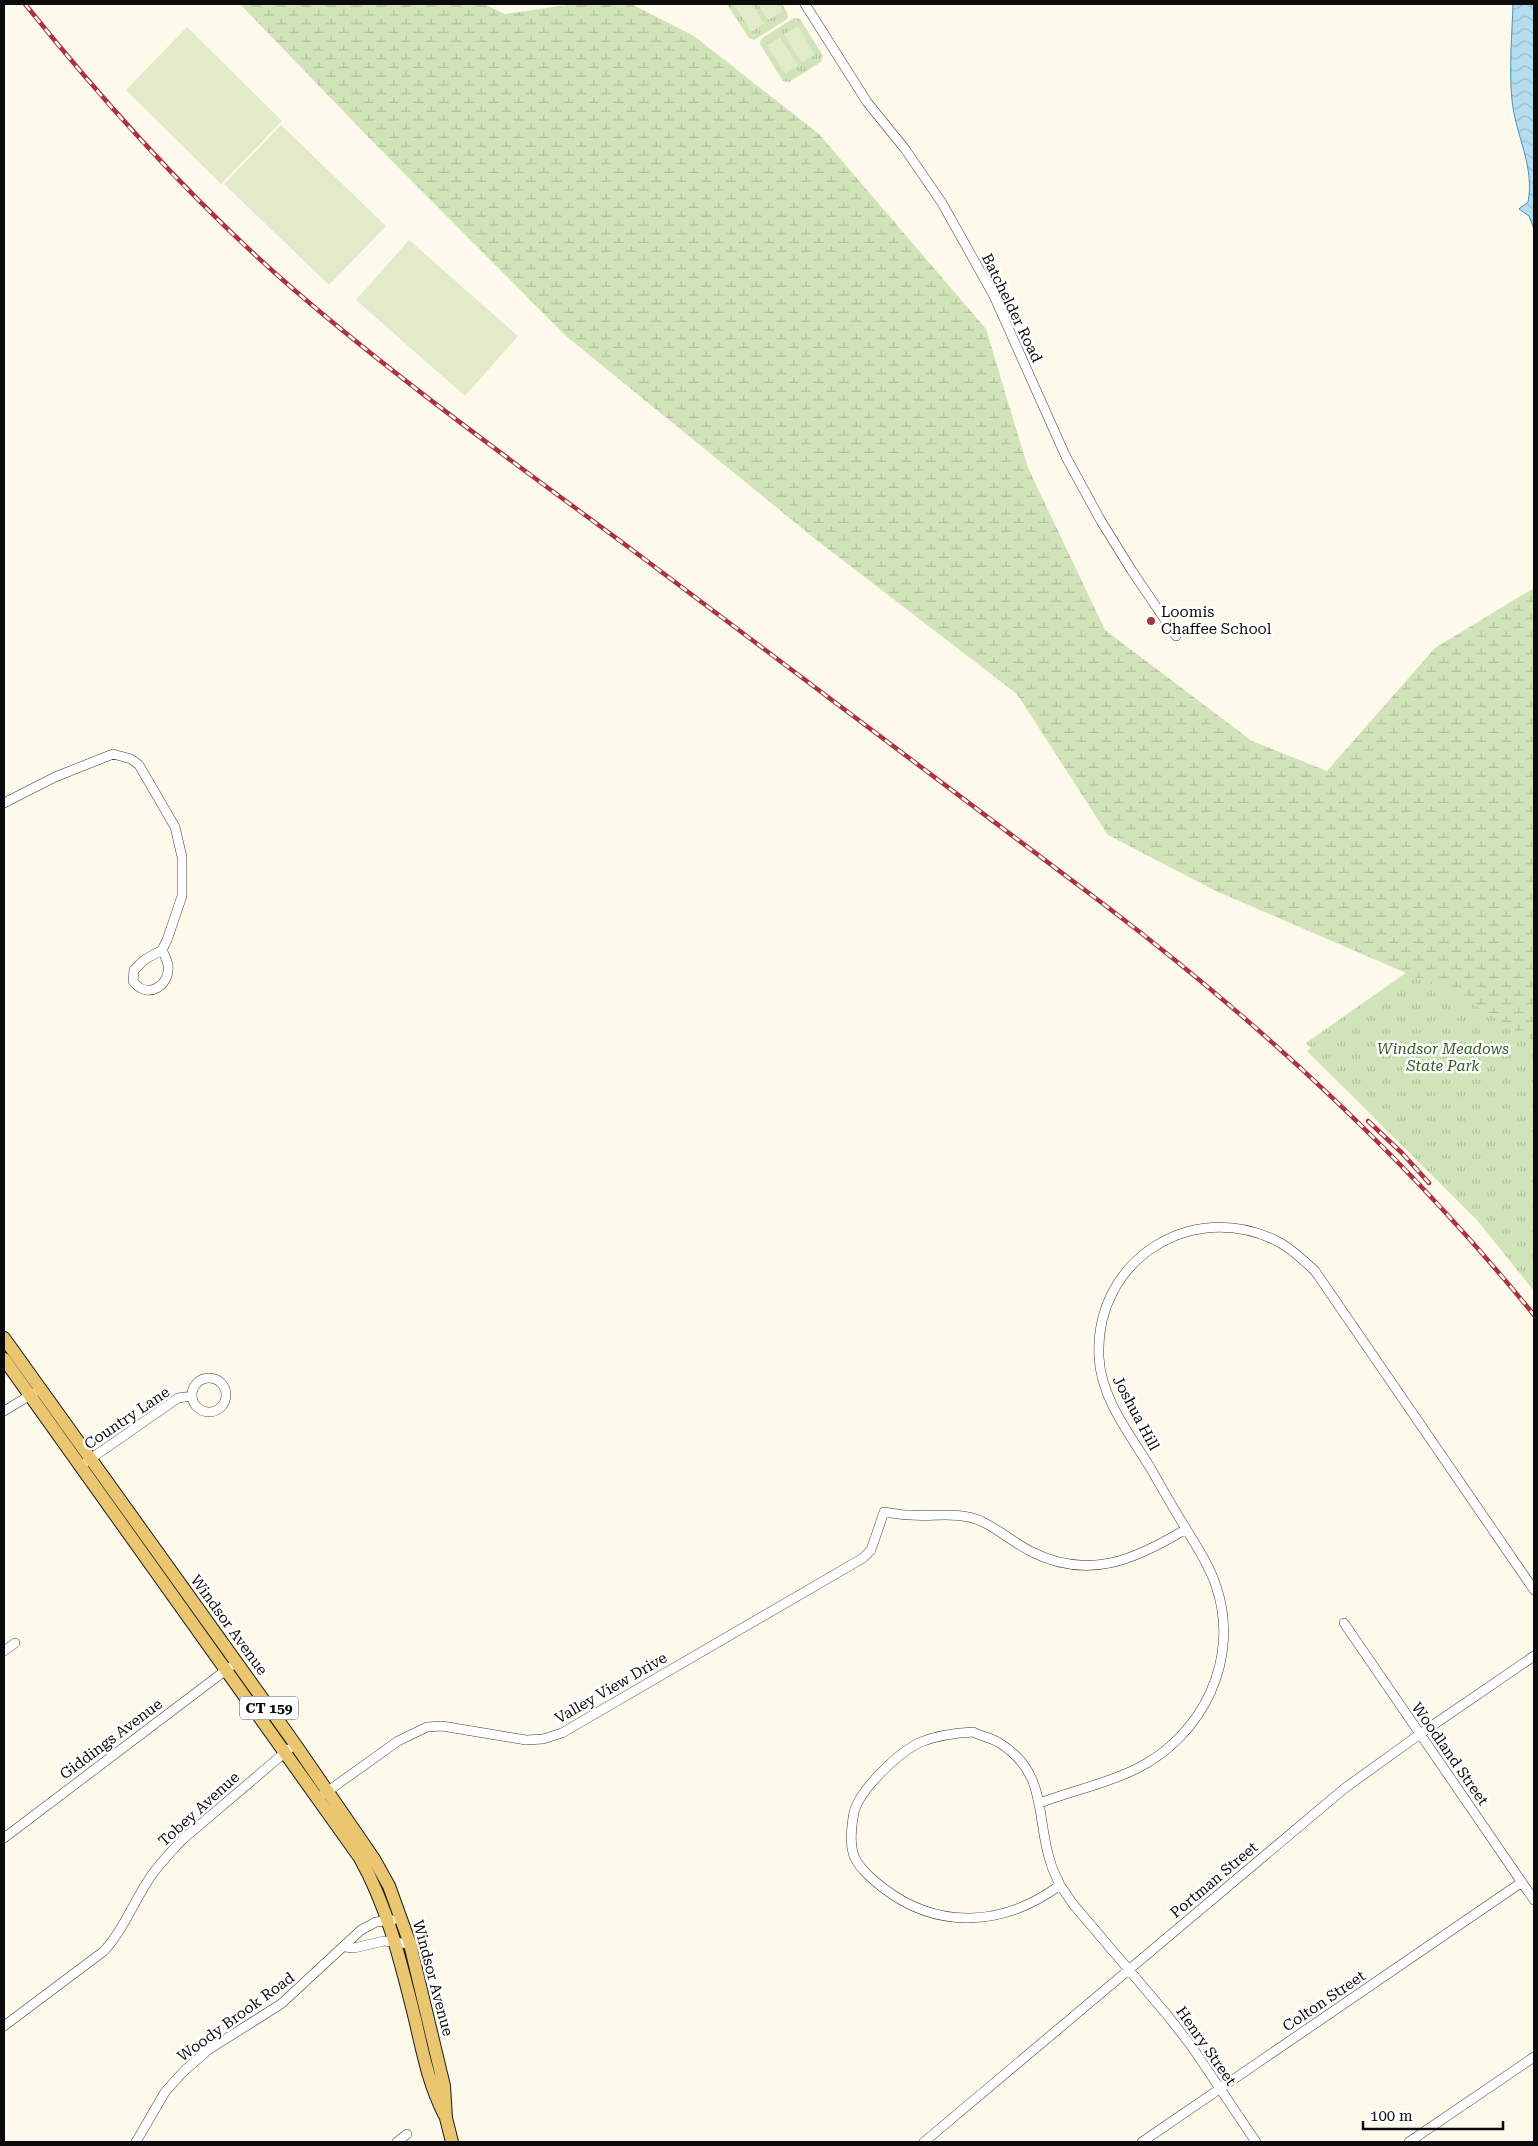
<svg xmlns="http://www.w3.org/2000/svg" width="1538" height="2146" font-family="'Roboto Serif',serif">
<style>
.grass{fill:url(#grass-tufts)}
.wetland{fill:url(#wetland-marsh)}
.pitch{fill:#e1ebca}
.water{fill:url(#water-waves);stroke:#4593be}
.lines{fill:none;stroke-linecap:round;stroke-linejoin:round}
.minor-casing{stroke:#3e3e3e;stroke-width:10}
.primary-casing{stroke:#1c1c1c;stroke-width:14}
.minor{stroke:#fff;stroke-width:9}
.primary{stroke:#e9c66f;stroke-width:12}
.rail-casing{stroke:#ab333f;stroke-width:4.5}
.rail{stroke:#fff;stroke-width:2.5;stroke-dasharray:8;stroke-linecap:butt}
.poi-dot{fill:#ab333f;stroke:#fff;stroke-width:2}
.labels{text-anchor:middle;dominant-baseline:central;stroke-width:5;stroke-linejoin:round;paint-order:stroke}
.shield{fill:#fff;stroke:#545454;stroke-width:1}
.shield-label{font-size:14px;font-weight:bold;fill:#0b0b0b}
.street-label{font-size:15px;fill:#0b0b0b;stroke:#fff}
.poi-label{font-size:15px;fill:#0b0b0b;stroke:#fff;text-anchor:start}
.park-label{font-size:15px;font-style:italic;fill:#325b23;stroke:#fff}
</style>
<defs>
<pattern id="grass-tufts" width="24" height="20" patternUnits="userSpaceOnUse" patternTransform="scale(1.25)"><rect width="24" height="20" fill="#d1e3b9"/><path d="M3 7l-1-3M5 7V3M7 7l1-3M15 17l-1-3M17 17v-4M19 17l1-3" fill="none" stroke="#b2c19e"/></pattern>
<pattern id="wetland-marsh" width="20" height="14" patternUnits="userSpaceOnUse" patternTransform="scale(1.25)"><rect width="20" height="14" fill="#d1e3b9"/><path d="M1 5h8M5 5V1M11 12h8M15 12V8" fill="none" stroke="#b2c19e"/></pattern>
<pattern id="water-waves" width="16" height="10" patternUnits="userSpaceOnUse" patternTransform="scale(1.25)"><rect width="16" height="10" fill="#b6dcef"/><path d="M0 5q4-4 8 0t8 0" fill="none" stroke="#9bbbcc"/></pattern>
</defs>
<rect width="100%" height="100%" fill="#fdf9eb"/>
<path class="grass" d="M727,4H782L788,14L787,19L754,40L749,38Z
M794,18L800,19L823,56L821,62L789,82L783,81L760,44L761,39Z
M1534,883V1291L1477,1220L1307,1051L1311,1048L1306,1043Z"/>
<path class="wetland" d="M240,4H484L505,14L575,4H631L694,36L819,134L986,329L1028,468L1105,630L1252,741L1327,771L1435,648L1534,588V1041L1457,995L1216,891L1108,835L1017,694L819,542L566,336L375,144Z"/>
<path class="pitch" d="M734,4H752L764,23L751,32Z
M758,4H776L782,12L768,20Z
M798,26L815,55L802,63L784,34Z
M187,27L282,121L221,184L126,90Z
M780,37L798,66L785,74L767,45Z
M281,125L386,226L329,285L224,184Z
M409,240L518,336L465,396L356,300Z"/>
<path class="water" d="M1513,4H1534V229L1529,216L1519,209L1528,202C1535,166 1515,134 1512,100C1509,68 1512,35 1513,4Z"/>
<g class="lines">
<defs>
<path id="minor" d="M805,4L867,102L905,149L942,203L994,296L1066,457L1101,521L1132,571L1176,636
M4,803L55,777L113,754L131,759L139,765L175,827L182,857V896L167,940L162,950L144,960L134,970L133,981C147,1001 171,985 168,965C167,960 164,954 162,950
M192 1395a17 17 0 1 1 34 0a17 17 0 1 1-34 0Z
M4,1411L34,1393
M86,1462L178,1398L192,1396
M1344,1623L1534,1900
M4,1651L15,1643
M973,1732C981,1736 991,1738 998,1742C1049,1773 1035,1817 1051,1864C1053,1871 1057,1878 1060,1885C1005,1926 938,1931 882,1887C872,1879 857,1867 853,1853C850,1842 852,1823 854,1812C860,1789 900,1751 921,1742C938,1735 955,1733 973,1732Z
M324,1794L398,1741L427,1727L442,1726L526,1740L543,1739L562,1733L863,1558L871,1550L884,1512C892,1513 901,1515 910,1515C934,1517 958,1511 981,1521C998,1529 1013,1542 1030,1551C1088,1581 1135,1560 1186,1529
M1040,1803C1071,1791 1106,1784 1136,1769C1203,1736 1241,1658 1216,1586C1209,1564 1196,1546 1185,1527C1173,1508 1162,1488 1151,1469C1130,1434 1101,1399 1099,1357C1094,1261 1191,1198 1277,1241C1291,1248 1303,1260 1315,1271L1534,1590
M4,1838L230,1667
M1060,1885L1073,1904L1168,2016L1192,2047L1256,2142
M345,1947L354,1948L384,1941L410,1944
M4,2026L104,1951C124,1929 134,1901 151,1876C160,1863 171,1852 182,1840L289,1749
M136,2142L165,2092L184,2071L208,2050L281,2004L361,1930L376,1922L393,1920
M397,2142L407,2134
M924,2142L1345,1788L1420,1734L1534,1656
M1142,2142L1522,1882
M1409,2142L1534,2057"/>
<path id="primary" d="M4,1338L295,1744L374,1859L389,1886L410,1944L444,2086L446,2118L452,2142
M4,1359L360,1858C388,1908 401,1963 415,2019C423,2053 428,2082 444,2114"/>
</defs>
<use href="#minor" class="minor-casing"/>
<use href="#primary" class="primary-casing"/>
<use href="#minor" class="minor"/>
<use href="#primary" class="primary"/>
<defs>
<path id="rail" d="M25,4C106,105 193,202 292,288C401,382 519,466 635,552C792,670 949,788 1106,906C1264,1026 1409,1161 1534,1315
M1368,1121L1402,1153L1429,1183"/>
</defs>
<use href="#rail" class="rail-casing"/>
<use href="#rail" class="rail"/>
</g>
<circle class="poi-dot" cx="1151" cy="621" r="5"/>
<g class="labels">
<rect class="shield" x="240" y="1696.5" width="58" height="23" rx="4"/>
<g class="shield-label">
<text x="269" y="1708">CT 159</text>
</g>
<g class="street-label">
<text transform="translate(1012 308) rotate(64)">Batchelder Road</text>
<text transform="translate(1136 1413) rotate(62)">Joshua Hill</text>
<text transform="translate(127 1418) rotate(-34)">Country Lane</text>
<text transform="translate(229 1625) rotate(54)">Windsor Avenue</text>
<text transform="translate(611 1688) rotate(-30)">Valley View Drive</text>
<text transform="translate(111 1739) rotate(-37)">Giddings Avenue</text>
<text transform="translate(1450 1754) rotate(55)">Woodland Street</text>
<text transform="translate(199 1809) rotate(-42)">Tobey Avenue</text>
<text transform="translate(1214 1880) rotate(-40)">Portman Street</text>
<text transform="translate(433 1978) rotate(75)">Windsor Avenue</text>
<text transform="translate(1324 2001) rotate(-34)">Colton Street</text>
<text transform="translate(236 2017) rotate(-36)">Woody Brook Road</text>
<text transform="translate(1206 2046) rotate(55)">Henry Street</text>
</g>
<g class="poi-label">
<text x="1161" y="612">Loomis<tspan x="1161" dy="17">Chaffee School</tspan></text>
</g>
<g class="park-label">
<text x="1443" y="1049">Windsor Meadows<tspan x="1443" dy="17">State Park</tspan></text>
</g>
</g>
<rect width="1538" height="2146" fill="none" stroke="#0b0b0b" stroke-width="10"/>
<path d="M1363 2121v8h140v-8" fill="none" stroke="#0b0b0b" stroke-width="2.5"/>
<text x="1370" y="2121" font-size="15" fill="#0b0b0b" stroke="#ffffff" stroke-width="4" paint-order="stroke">100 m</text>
</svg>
